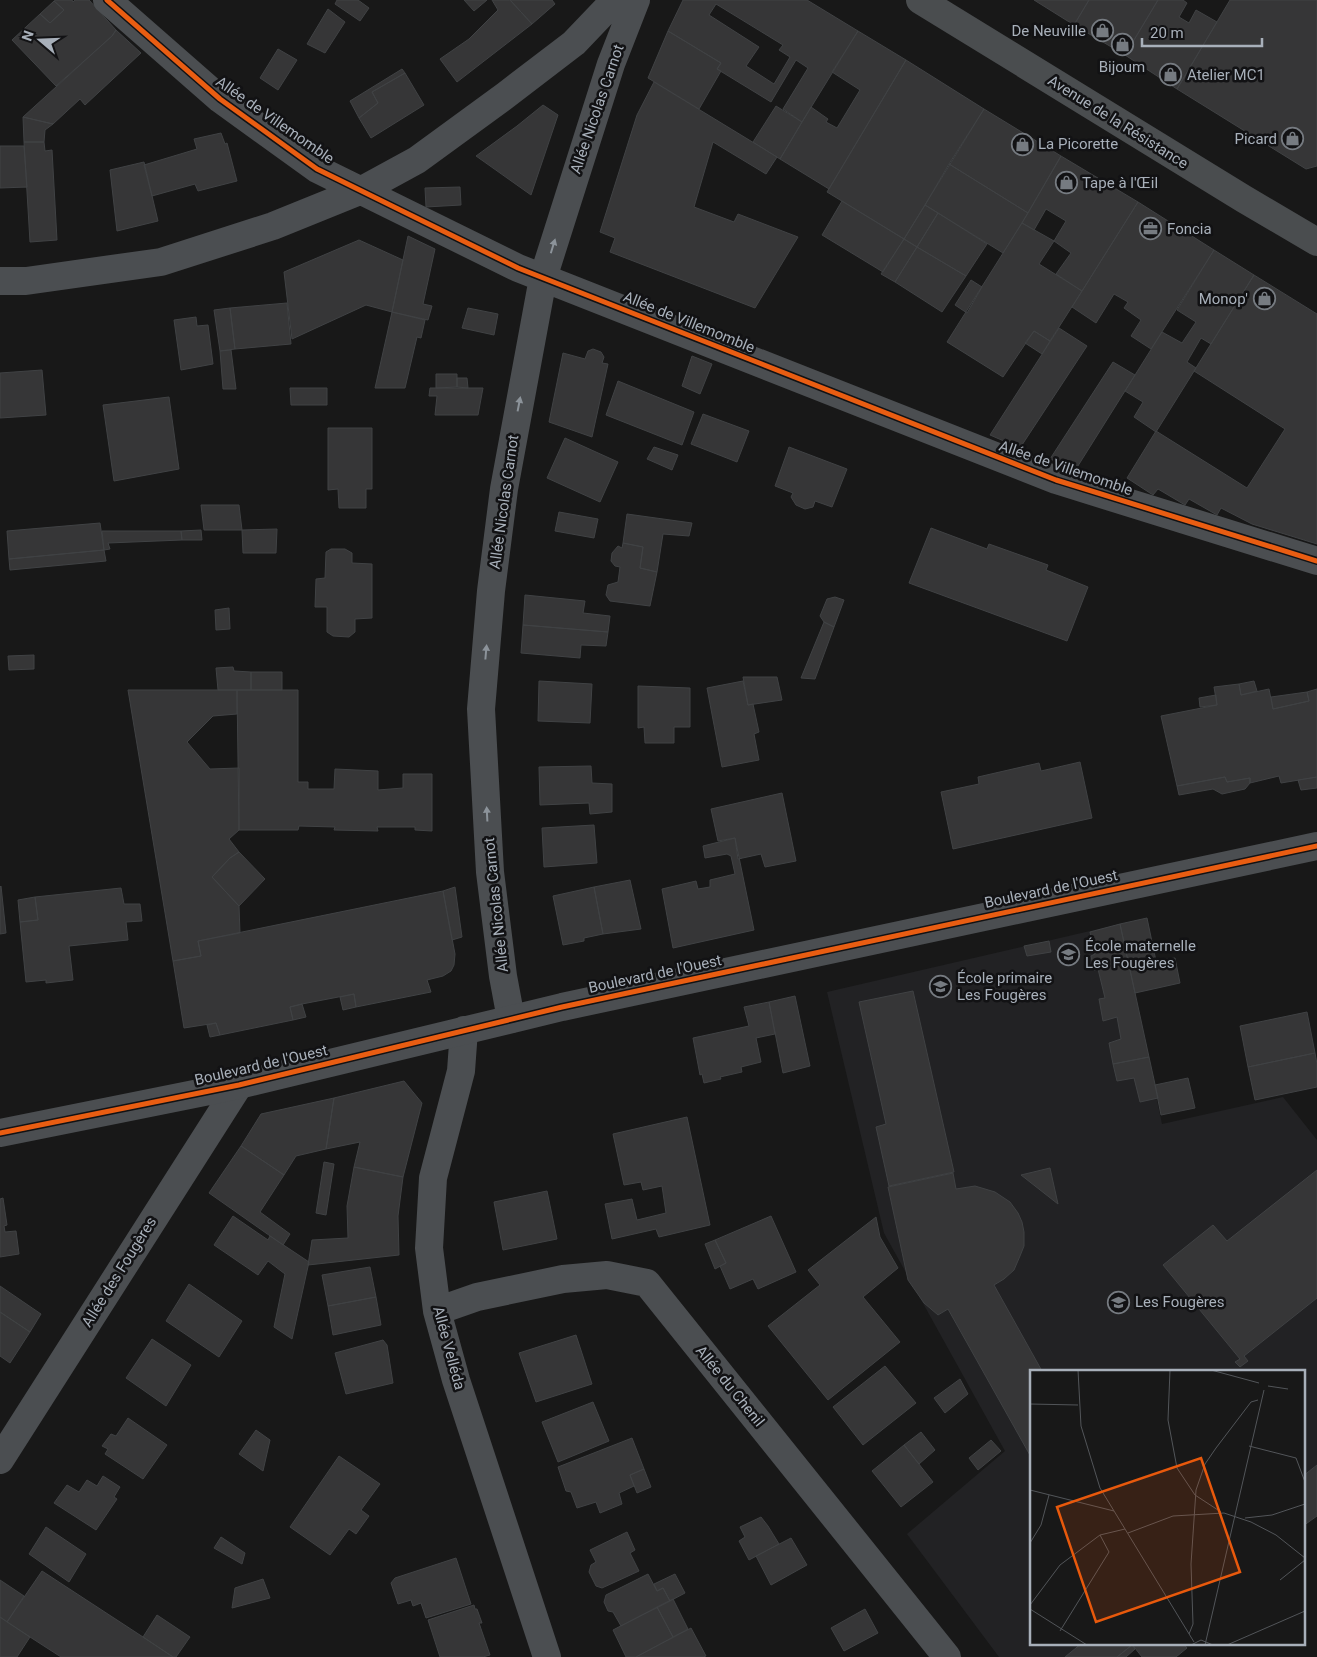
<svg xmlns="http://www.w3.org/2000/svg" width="1317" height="1657" font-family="Roboto,sans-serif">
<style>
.built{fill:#222224}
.building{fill:#363637;stroke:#404244;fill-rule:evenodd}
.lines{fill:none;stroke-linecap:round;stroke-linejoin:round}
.minor{stroke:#4b4e51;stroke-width:28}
.tertiary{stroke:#4b4e51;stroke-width:28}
.secondary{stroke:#4a4d4f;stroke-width:28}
.cycleway-casing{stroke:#121214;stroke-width:8}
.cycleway{stroke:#e95d12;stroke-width:5}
.oneway{fill:#8c939a}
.labels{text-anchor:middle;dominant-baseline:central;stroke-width:5;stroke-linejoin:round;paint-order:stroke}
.poi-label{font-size:15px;fill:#a8b0ba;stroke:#121214;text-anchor:start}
.street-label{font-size:15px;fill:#a8b0ba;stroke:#121214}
.inset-road{fill:none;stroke:#525559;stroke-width:1}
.view{fill:#e8590c;fill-opacity:0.15;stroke:#e8590c;stroke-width:2.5}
.inset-edge{fill:none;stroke:#a8b0ba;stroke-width:2.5}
</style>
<rect width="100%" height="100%" fill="#181818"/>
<path class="built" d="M1120,924L1162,1124L1283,1097L1317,1140V1465L1303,1476V1371H1031V1643H1084L1068,1657H999L907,1534L1005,1451L884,1233L827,992Z"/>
<path class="building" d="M56,0H72L73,2L75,0H89L116,30L112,36L56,86L12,40L40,14L50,23L64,10L54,1Z
M337,0H358L369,8L360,21L335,4Z
M464,0H487L474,11Z
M492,0H510L532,24L457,82L440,59L469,39L498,10Z
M510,0H552L555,4L532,24Z
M683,0H807L858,31L802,122L783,109L808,68L796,60L771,102L717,69L721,63L668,31ZM716,4L783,45L779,50L790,57L774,84L746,66L759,47L709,15Z
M1034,0H1089L1074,25Z
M1089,0H1158L1125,55L1074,25Z
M1158,0H1183L1187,3L1179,17L1189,23L1196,10L1217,22L1177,89L1125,55Z
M1230,0H1317V166L1306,169L1177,89Z
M54,1L64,10L50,23L40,14Z
M328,9L345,22L325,53L307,44Z
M116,30L141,53L85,105L80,99L53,124L23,117L112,36Z
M668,31L721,63L717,69L721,71L699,109L648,78Z
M858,31L906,60L829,189L780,159L811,107L828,119L826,122L837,128L860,90L832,72Z
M278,49L297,60L278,90L260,78Z
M906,60L984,109L904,239L827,192Z
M402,69L405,73L372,92L378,103L359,118L350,101Z
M405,73L424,105L371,138L359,118L378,103L372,92Z
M654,82L777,157L766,174L713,142L694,207L734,222L738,214L798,237L755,308L610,252L615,238L600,232L637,115Z
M543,105L558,115L531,195L476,156L517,126Z
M776,106L802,122L780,159L753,142Z
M984,109L1061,156L1028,213L949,164Z
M23,117L53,124L45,130L44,142H24Z
M221,133L225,144L227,143L237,181L198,191L195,184L152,196L144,165L197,149L194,139Z
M24,142H44L45,151L52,150L57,240L30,242Z
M0,146H24L27,187L0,188Z
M1061,156L1138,202L1082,291L1056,274L1071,253L1054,241L1066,221L1046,209L1034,230L1022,223Z
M144,162L158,221L117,231L110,170Z
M949,164L1028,213L1003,253L925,205Z
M460,187L461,205L426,207L425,188Z
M842,201L904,239L883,272L822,235Z
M1138,202L1214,250L1151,349L1131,336L1141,320L1124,308L1128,302L1114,294L1096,323L1072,307Z
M925,205L938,213L917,247L904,239Z
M938,213L987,244L966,276L917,247Z
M1022,223L1054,241L1039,264L1082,291L1050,341L1034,331L1003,377L947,342Z
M408,236L435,249L423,304L432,306L428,320L392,312Z
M904,239L917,247L895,282L881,274Z
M359,240L403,260L392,312L366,305L292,339L284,272Z
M917,247L966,276L942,312L895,282Z
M1214,250L1254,275L1211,344L1201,338L1187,362L1196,368L1156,432L1134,417L1143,402L1125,391L1162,332L1182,343L1196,322L1177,310Z
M1254,275L1317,314V544L1252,524L1221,508L1217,515L1189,499L1185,505L1158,489L1153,495L1127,478L1156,431L1247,488L1285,429L1194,371Z
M971,280L982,287L967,313L955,305Z
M287,303L291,344L235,349L230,308Z
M230,308L235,349L220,351L214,310Z
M468,308L498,314L494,335L462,328Z
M392,312L425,320L421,338L417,337L405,388H375Z
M196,317L197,326L208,325L213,364L181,370L174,320Z
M1059,328L1087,346L1020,448L990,435Z
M1034,331L1050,341L1042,354L1025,343Z
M593,349L601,352L604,357L602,363L608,364L592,437L549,422L563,353L585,359L588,351Z
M231,350L236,389H223L220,351Z
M692,356L712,364L700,394L682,386Z
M1113,362L1135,375L1076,469L1050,459Z
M42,370L46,415L0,418V373Z
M436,374H457V387L436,388Z
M457,378H467L468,388L457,387Z
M618,381L694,412L682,445L606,415Z
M290,388H327V405H291Z
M430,388H483L478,415H435L437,396H429Z
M169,397L179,469L114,481L103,405Z
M703,414L749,431L737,462L691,444Z
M328,428H372V489H366V508H339L338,489L328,490Z
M565,438L618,462L600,502L547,478Z
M654,447L678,455L672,470L647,459Z
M789,447L847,469L832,507L815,501L813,507L805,509L796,505L791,497L793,493L775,486Z
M201,505H239L242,530H204Z
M559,512L598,519L594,538L555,531Z
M627,514L692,523L689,536L663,534L657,572L640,568L643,547L623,543Z
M100,523L104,550L9,559L7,531Z
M931,528L987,549L989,544L1048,565L1046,570L1088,587L1067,641L909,583Z
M277,529L276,553H243L242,530Z
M201,530L202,540H182L181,531Z
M102,531H181L182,540L108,543L110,549L104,550Z
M623,543L643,547L640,568L657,572L650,606L610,601L606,595L608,585L618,582L620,567L615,566L611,561L612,553L618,546L622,548Z
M331,549H345L352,553V563L372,564V618L355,619V632L349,637L333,636L327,632V607H315L316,579L325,578L326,552Z
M104,550L106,561L10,570L9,559Z
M525,595L585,601L583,613L610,616L608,632L523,625Z
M835,597L844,600L834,627L824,622L820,616L827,599Z
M229,608L230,629L216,630L215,610Z
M824,622L834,627L815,679L801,678Z
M523,625L608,632L606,646L581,645L580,658L521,653Z
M34,655V669L9,670L8,656Z
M233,667L234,671L251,672V690H218L216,668Z
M251,672H282V690H251Z
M743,677H777L782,700L748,705Z
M539,681L592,684L590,723L538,721Z
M743,681L748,705L753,704L759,732L754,734L759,760L722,767L707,688Z
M1254,681L1257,691L1241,695L1239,684Z
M1239,684L1241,695L1269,689L1273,709L1309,701L1307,692L1317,689V777L1281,783L1279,776L1250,783V778L1227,782L1225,777L1177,786L1161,716L1217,705L1214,687Z
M638,686L690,688V727H674V743H645L644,727L638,728Z
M128,690H237V714L213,716L187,742L210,769L239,768V830L229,839L239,852L230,858L212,877L239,906L240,933L198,941L201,956L173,961Z
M237,690H298V782H308V789H334L335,769L378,771V790L403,788V774H432V831L415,830V827H377L378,831L334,830L335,827L299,826L298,830H239Z
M1307,692L1309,701L1273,709L1271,697Z
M1216,695L1217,705L1200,707L1199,698Z
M1080,762L1092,818L953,849L941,792L979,784L978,777L1039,763L1041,771Z
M591,766L592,783L612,784V812L590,814L589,803L540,805L539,767Z
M1225,777L1227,782L1250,778V783L1245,789L1222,794L1213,789L1179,795L1177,786Z
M1317,777V788L1301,790L1298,780Z
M782,793L796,861L765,867L761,854L738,859L735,838L718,841L711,809Z
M594,825L597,863L544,867L542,828Z
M735,838L754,930L673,948L662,889L696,881L698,889L710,887V880L735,874L731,856L727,854L705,858L703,846Z
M239,852L265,879L239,906L212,877L230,858Z
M630,880L641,929L603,934L594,887Z
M1,886L6,933L0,934V887Z
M455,887L462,937L452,940L443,891Z
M594,887L603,934L584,938V941L563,945L553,896Z
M121,888L124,904H140L142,921L126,922L128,940L69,946L73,980L46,983V980L26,982L20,922L38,920L35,897Z
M443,891L455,954L454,965L451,971L443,976L427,980L431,992L356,1007L354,994L302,1004L290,1007L293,1020L220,1035L216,1023L184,1028L173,961L201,956L198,941Z
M35,897L38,920L20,922L18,900Z
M1147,918L1156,961L1175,958L1180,983L1135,993L1120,924Z
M1120,924L1149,1057L1113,1064L1109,1043L1121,1039L1117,1017L1103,1021L1099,999L1105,998L1098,969L1094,970L1091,956L1095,954L1090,932Z
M1049,941L1051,952L1027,956L1024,946Z
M913,991L954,1172L889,1186L876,1127L886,1124L859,1002Z
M354,994L356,1007L343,1010L340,997Z
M795,996L810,1066L783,1073L769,1002Z
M769,1002L775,1034L756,1038L761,1062L741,1067L742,1072L720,1077L721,1079L704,1083L702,1074L700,1075L693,1038L749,1026L744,1007Z
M302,1004L306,1017L293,1020L290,1007Z
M1307,1012L1315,1053L1248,1067L1240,1026Z
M216,1023L220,1035L210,1037L207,1025Z
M1315,1053L1317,1064V1087L1255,1100L1248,1067Z
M1149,1057L1158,1098L1140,1102L1134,1078L1117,1081L1113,1064Z
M1188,1078L1195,1108L1161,1115L1155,1085Z
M404,1081L422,1103L403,1177L354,1167L360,1142L326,1149L334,1098Z
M334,1098L326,1149L296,1156L284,1175L241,1146L261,1114Z
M687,1117L710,1225L659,1237L656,1229L612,1239L605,1204L632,1199L637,1220L666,1213L662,1186L643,1190L641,1182L624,1185L613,1134Z
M241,1146L284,1175L260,1212L290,1234L283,1245L209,1193Z
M324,1162L334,1164L326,1215L316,1213Z
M354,1167L403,1177L398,1216L399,1255L308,1265L312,1240L348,1238L347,1206Z
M1050,1168L1058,1204L1021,1175Z
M1317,1170V1298L1244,1356L1248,1361L1240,1367L1235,1362L1240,1359L1163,1265L1213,1225L1227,1241Z
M953,1173L956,1189L975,1186L995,1192L1010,1202L1018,1213L1022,1222L1024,1232V1246L1020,1256L1014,1270L1004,1279L994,1285L1042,1371H1031V1457L948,1309L938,1315L924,1303L908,1280L888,1187Z
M547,1191L557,1239L503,1250L494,1202Z
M3,1198L7,1225L4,1226L5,1232L16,1231L19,1254L0,1257V1199Z
M233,1216L268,1240L270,1236L309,1262L292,1339L274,1327L285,1274L268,1261L258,1275L214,1245Z
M771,1216L796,1272L758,1289L753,1279L730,1289L720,1266L726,1263L715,1240Z
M876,1217L880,1237L898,1268L863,1297L900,1342L828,1400L768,1326L820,1285L808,1270Z
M715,1240L726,1263L715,1269L705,1244Z
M370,1267L376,1297L328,1306L322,1275Z
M189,1284L242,1321L219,1357L166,1321Z
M0,1286L41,1314L30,1332L0,1312Z
M376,1297L381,1325L333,1335L328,1306Z
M0,1312L30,1332L10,1363L0,1356Z
M576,1335L592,1384L536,1402L519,1353Z
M152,1339L191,1365L166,1406L126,1378Z
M383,1340L387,1345L393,1383L346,1394L335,1353Z
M885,1366L916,1403L863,1445L833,1407Z
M960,1379L968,1394L945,1413L934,1398Z
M593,1402L609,1441L558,1462L542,1422Z
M128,1418L167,1445L143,1479L105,1454L108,1449L102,1446L111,1434L116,1436Z
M256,1430L270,1440L263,1471L239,1454Z
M921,1432L935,1450L919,1464L904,1445Z
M632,1438L644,1469L630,1475L634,1486L619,1493L622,1504L600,1513L596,1502L577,1508L571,1492L566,1491L558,1467Z
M991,1440L1001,1451L978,1470L969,1458Z
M904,1445L933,1482L901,1507L872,1471Z
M339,1456L380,1484L361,1510L369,1516L356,1534L349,1529L330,1555L290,1527Z
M1317,1465V1516L1303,1526V1476Z
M644,1469L651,1487L637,1493L630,1475Z
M103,1476L120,1487L114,1497L117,1499L96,1530L54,1503L67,1485L79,1492L87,1480L97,1486Z
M761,1517L768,1526L779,1544L749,1560L739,1541L745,1537L740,1527Z
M46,1527L86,1554L69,1582L29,1554Z
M627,1532L635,1550L630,1553L639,1571L602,1588L596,1586L589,1572L591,1565L596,1562L590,1550Z
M221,1537L245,1553L242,1564L214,1548Z
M791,1538L807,1565L771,1585L756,1556Z
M456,1558L471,1604L426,1618L421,1603L413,1606L411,1600L398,1604L391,1583L395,1578Z
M42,1571L143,1637L173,1657H61L30,1637L7,1622Z
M648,1574L657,1591L663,1588L670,1601L621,1626L613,1612L608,1611L604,1602L606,1595Z
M675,1574L685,1593L670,1601L663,1588L657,1591L654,1584Z
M263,1579L270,1598L232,1608L235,1588Z
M0,1580L24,1596L7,1622L0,1617Z
M673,1599L688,1629L673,1637L657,1607Z
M474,1605L475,1609H477L482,1623H479L490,1655L483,1657H440L428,1620Z
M657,1607L673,1637L636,1657H626L613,1630Z
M865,1609L878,1633L844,1651L831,1628Z
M157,1615L190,1637L176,1657H173L143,1637Z
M0,1617L30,1637L17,1657H0Z
M691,1628L706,1656L703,1657H636Z
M1082,1643H1131L1132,1645L1117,1657H1065Z
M1131,1643H1183L1187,1648L1176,1657H1142Z
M1132,1645L1135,1649L1126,1657H1117Z"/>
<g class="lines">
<path class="minor" d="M107,0L220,99L317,169L518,268L1056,480L1317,561
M0,281H26L161,262L273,226L362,190L417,160L506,95L574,43L615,0
M511,1019L503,976L490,872L481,709L491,591L504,489L543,278L611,64L636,0
M464,1030L461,1071L433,1178L429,1248L437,1311L456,1380L547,1657
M437,1311L477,1297L563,1279L607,1275L647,1283L947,1657
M0,1460L239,1085"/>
<path class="tertiary" d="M0,1133L239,1085L562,1007L1317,846"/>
<path class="secondary" d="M920,0L1244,199L1317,242"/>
<defs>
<path id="cycleway" d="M107,0L220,99L317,169L518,268L1056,480L1317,561
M0,1133L239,1085L562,1007L1317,846"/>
</defs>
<use href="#cycleway" class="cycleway-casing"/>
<use href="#cycleway" class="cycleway"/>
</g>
<defs><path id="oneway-solid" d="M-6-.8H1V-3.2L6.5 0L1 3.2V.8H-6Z" transform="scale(1.25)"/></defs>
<g class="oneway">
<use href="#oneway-solid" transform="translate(553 246) rotate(-73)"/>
<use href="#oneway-solid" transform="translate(519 404) rotate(-79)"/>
<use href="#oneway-solid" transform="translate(486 652) rotate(-85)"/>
<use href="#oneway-solid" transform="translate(487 814) rotate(-93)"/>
</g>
<defs>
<symbol id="shop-ring" viewBox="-11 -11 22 22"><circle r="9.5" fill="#121214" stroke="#767b81" stroke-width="1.5"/><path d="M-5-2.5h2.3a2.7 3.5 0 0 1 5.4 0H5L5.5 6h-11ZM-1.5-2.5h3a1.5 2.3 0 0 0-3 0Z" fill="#767b81"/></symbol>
<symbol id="office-ring" viewBox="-11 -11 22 22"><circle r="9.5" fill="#121214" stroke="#767b81" stroke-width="1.5"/><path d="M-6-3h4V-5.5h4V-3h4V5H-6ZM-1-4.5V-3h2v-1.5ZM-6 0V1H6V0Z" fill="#767b81"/></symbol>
<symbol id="school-ring" viewBox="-11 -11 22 22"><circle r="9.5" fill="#121214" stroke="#767b81" stroke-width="1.5"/><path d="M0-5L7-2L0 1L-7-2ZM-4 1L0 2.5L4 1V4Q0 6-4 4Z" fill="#767b81"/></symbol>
</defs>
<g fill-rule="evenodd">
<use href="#shop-ring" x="1090" y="18" width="25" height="25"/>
<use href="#shop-ring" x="1110" y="32" width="25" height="25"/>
<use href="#shop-ring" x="1158" y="62" width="25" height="25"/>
<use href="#shop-ring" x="1280" y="126" width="25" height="25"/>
<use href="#shop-ring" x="1010" y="132" width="25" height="25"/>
<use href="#shop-ring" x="1054" y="170" width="25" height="25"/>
<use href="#office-ring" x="1138" y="216" width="25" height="25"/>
<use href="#shop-ring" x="1252" y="286" width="25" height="25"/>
<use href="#school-ring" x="1056" y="942" width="25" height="25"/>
<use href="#school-ring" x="928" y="974" width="25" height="25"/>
<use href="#school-ring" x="1106" y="1290" width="25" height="25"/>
</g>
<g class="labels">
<g class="poi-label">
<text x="1086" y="31" text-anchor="end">De Neuville</text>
<text x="1122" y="67" text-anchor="middle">Bijoum</text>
<text x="1187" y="75">Atelier MC1</text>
<text x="1277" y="139" text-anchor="end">Picard</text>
<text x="1038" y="144">La Picorette</text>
<text x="1082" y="183">Tape à l'Œil</text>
<text x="1167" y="229">Foncia</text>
<text x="1248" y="299" text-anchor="end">Monop'</text>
<text x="1085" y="946">École maternelle<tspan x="1085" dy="17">Les Fougères</tspan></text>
<text x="957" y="978">École primaire<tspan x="957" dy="17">Les Fougères</tspan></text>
<text x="1135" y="1302">Les Fougères</text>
</g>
<g class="street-label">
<text transform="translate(597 109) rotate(-71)">Allée Nicolas Carnot</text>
<text transform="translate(275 120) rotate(35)">Allée de Villemomble</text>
<text transform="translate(1118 122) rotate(32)">Avenue de la Résistance</text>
<text transform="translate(689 322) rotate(22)">Allée de Villemomble</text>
<text transform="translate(1066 468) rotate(19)">Allée de Villemomble</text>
<text transform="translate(504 502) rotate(-82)">Allée Nicolas Carnot</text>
<text transform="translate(1051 889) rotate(-12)">Boulevard de l'Ouest</text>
<text transform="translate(496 905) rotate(-96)">Allée Nicolas Carnot</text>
<text transform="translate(655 974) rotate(-12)">Boulevard de l'Ouest</text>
<text transform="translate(261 1065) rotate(-13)">Boulevard de l'Ouest</text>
<text transform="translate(119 1272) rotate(-58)">Allée des Fougères</text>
<text transform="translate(449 1348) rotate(75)">Allée Velléda</text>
<text transform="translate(730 1386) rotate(51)">Allée du Chenil</text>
</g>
</g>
<g transform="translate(1030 1370)">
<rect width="275" height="275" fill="#181818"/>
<path class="inset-road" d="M48,0L51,56L70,118L164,272M140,0L138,50L147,98L165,125L191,142M181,0L229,13M238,16L258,19M0,34L48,35M219,76L266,88L275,112M0,120L84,141M215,148L242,145L275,134M98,163L143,146L194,143L221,152L246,165L275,188M0,173L11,155L19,125M250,210L275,190M0,235L30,195L70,165L95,159M0,239L57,275M30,261L79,182L70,165M159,264L163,254L161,194L166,120L175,94L186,78L221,32L228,30M161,275L171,270L183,275M175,275L234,20M197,275L275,241"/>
<path class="view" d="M171,88L210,202L66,252L27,137Z"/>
<rect width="275" height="275" class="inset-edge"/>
</g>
<g transform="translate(40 40) rotate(289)" stroke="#121214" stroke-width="4" paint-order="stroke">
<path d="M0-4L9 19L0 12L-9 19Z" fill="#a8b0ba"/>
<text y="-8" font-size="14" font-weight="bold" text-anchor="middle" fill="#a8b0ba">N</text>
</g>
<path d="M1142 38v8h120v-8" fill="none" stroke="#a8b0ba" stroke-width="2.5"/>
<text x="1150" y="38" font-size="15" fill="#a8b0ba" stroke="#121214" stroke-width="4" paint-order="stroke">20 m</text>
</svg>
